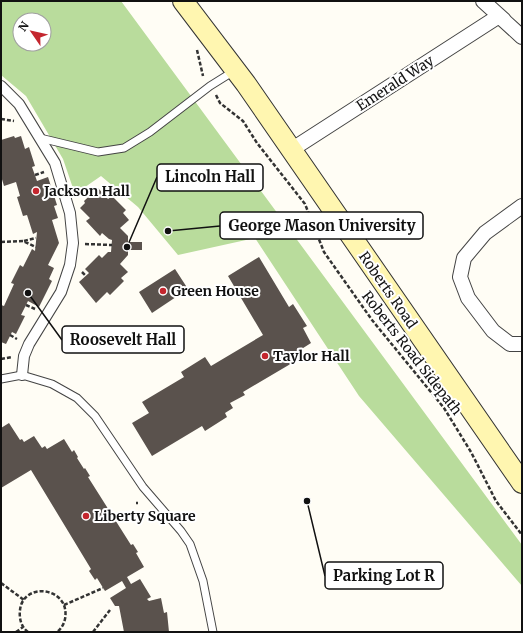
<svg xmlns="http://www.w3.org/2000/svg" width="523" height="633" font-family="Merriweather,serif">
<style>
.forest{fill:#b9dc9c;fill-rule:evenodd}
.building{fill:#5a524d}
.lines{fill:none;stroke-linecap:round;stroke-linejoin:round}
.service-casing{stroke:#444;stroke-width:9}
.pedestrian-casing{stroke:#444;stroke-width:12}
.minor-casing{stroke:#444;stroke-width:16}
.secondary-casing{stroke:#333;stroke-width:22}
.path{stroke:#333;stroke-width:2.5;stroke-dasharray:4 2;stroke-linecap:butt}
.service{stroke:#fff;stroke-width:7}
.pedestrian{stroke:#fff;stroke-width:10}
.minor{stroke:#fff;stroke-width:14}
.secondary{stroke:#fff6b0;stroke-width:20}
.poi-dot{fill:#c4262e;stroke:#fff;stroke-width:1.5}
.labels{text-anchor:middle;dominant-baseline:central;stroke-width:4;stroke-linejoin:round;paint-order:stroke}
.street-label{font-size:14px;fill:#111;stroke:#fff}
.poi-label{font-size:14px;font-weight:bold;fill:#111;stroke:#fff;text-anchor:start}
.leader{fill:none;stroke:#111;stroke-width:1.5}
.callout-dot{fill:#111;stroke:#fff;stroke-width:1.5}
.callout{fill:#fff;stroke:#111;stroke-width:1.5}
.callout-label{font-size:15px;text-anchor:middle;font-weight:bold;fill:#111}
</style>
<rect width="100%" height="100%" fill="#fffdf5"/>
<path class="forest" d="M1,1H121L522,545V586L359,396L255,238L178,255L138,207L101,176L75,194L63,159L26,96L1,75ZM20,20H44V44H20Z"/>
<path class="building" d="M14,136L15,138L21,136L25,149L29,147L35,166L32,167L37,181L48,177L57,205L54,206L58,218L52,220L59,243L48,265L54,268L49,279L52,281L39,307L28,301L21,315L25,316L16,334L12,332L6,344L1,342V305L4,306L14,284L11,283L20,265L23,267L32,249L35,251L37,232L33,234L27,215L23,216L17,197L20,196L16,182L4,186L1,176V140Z
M98,188L108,199L112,196L126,210L123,213L129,220L120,228L128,236V242H142V250H128V255L120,264L128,272L121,278L124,281L110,295L107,292L96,303L79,282L89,273L85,269L99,255L102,258L108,252H111L112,240L109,239L102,233L100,236L86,221L90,218L80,208L85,203L84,201Z
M259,257L289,307L293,304L307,326L303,328L311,343L300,350L304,356L243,392L245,395L230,403L233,408L225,413L227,417L205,431L202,426L152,456L132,423L149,413L142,402L184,377L181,372L205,357L211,366L263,335L228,276Z
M175,269L188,289L152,313L139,292Z
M9,423L20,440L22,439L24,442L34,436L42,448L45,446L47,449L64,439L72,452L74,450L78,457L77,458L84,469L85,468L90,476L88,477L131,545L133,544L138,552L136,553L144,567L127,577L131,584L140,579L151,597L147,599L149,601L161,598L164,613L167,612L169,632H124L119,606H115L110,598L126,588L122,581L105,591L97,578L95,580L89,571L91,569L31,470L1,488V428Z"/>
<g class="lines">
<defs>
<path id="service" d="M40,138L98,152L124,148L150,132L210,86L234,71
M1,379L22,375L52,384L77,398L95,416L143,487L181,531L190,544L203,581L213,632"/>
<path id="pedestrian" d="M1,86L19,104L55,163L70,213L73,243L70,265L61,292L29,344L24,356L22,375"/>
<path id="minor" d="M483,1L504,20
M291,150L499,16L522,37
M522,206L485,233L464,258L460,277L468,298L493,331L510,344H522"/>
<path id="secondary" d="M183,1L246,84L522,483"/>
</defs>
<use href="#service" class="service-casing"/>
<use href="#pedestrian" class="pedestrian-casing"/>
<use href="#minor" class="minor-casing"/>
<use href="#secondary" class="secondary-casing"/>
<path class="path" d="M197,50L203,76
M216,95L220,103L243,121L257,143L305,204L324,252L372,320L444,408L471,452L496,501L522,535
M1,119L14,121
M35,175L44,172
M24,241L36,238
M1,242L23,241L36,247
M85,244L112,245
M82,272L86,276
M26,305L35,309
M10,335L17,339
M1,359L12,357
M136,503H138
M1,583L24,600
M64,605L103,588
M16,632L23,627
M28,632C21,627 19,618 20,610C23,581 71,587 65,619C64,624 61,629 57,632
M93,632L110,610"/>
<use href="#service" class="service"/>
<use href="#pedestrian" class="pedestrian"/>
<use href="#minor" class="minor"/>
<use href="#secondary" class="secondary"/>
</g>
<g class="poi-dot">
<circle cx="36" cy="191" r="4"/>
<circle cx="163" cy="291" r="4"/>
<circle cx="265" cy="356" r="4"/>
<circle cx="86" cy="516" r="4"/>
</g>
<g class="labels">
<g class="street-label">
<text transform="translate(395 83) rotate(-33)">Emerald Way</text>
<text transform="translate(388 290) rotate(55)">Roberts Road</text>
<text transform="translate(412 353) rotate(52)">Roberts Road Sidepath</text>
</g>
<g class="poi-label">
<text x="44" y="191">Jackson Hall</text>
<text x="171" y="291">Green House</text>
<text x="273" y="356">Taylor Hall</text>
<text x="94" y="516">Liberty Square</text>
</g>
</g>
<path class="leader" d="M127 247L157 177M168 231L220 226M28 293L62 340M307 501L325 576"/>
<g class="callout-dot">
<circle cx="127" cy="247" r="4"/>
<circle cx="168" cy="231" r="4"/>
<circle cx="28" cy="293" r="4"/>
<circle cx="307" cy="501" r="4"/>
</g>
<g class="callout">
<rect x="157" y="164" width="106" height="27" rx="4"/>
<rect x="220" y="212" width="203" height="27" rx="4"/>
<rect x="62" y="326" width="122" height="27" rx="4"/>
<rect x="325" y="562" width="118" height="27" rx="4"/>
</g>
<g class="callout-label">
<text x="210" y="182">Lincoln Hall</text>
<text x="322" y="231">George Mason University</text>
<text x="123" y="345">Roosevelt Hall</text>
<text x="384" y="581">Parking Lot R</text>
</g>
<rect width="523" height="633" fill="none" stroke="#111111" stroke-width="4"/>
<g transform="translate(32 32) rotate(304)"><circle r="19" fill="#ffffff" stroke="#a0a0a0"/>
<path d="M0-3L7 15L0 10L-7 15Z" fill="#c4262e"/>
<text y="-6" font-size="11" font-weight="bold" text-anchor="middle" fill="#111111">N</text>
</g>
</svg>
